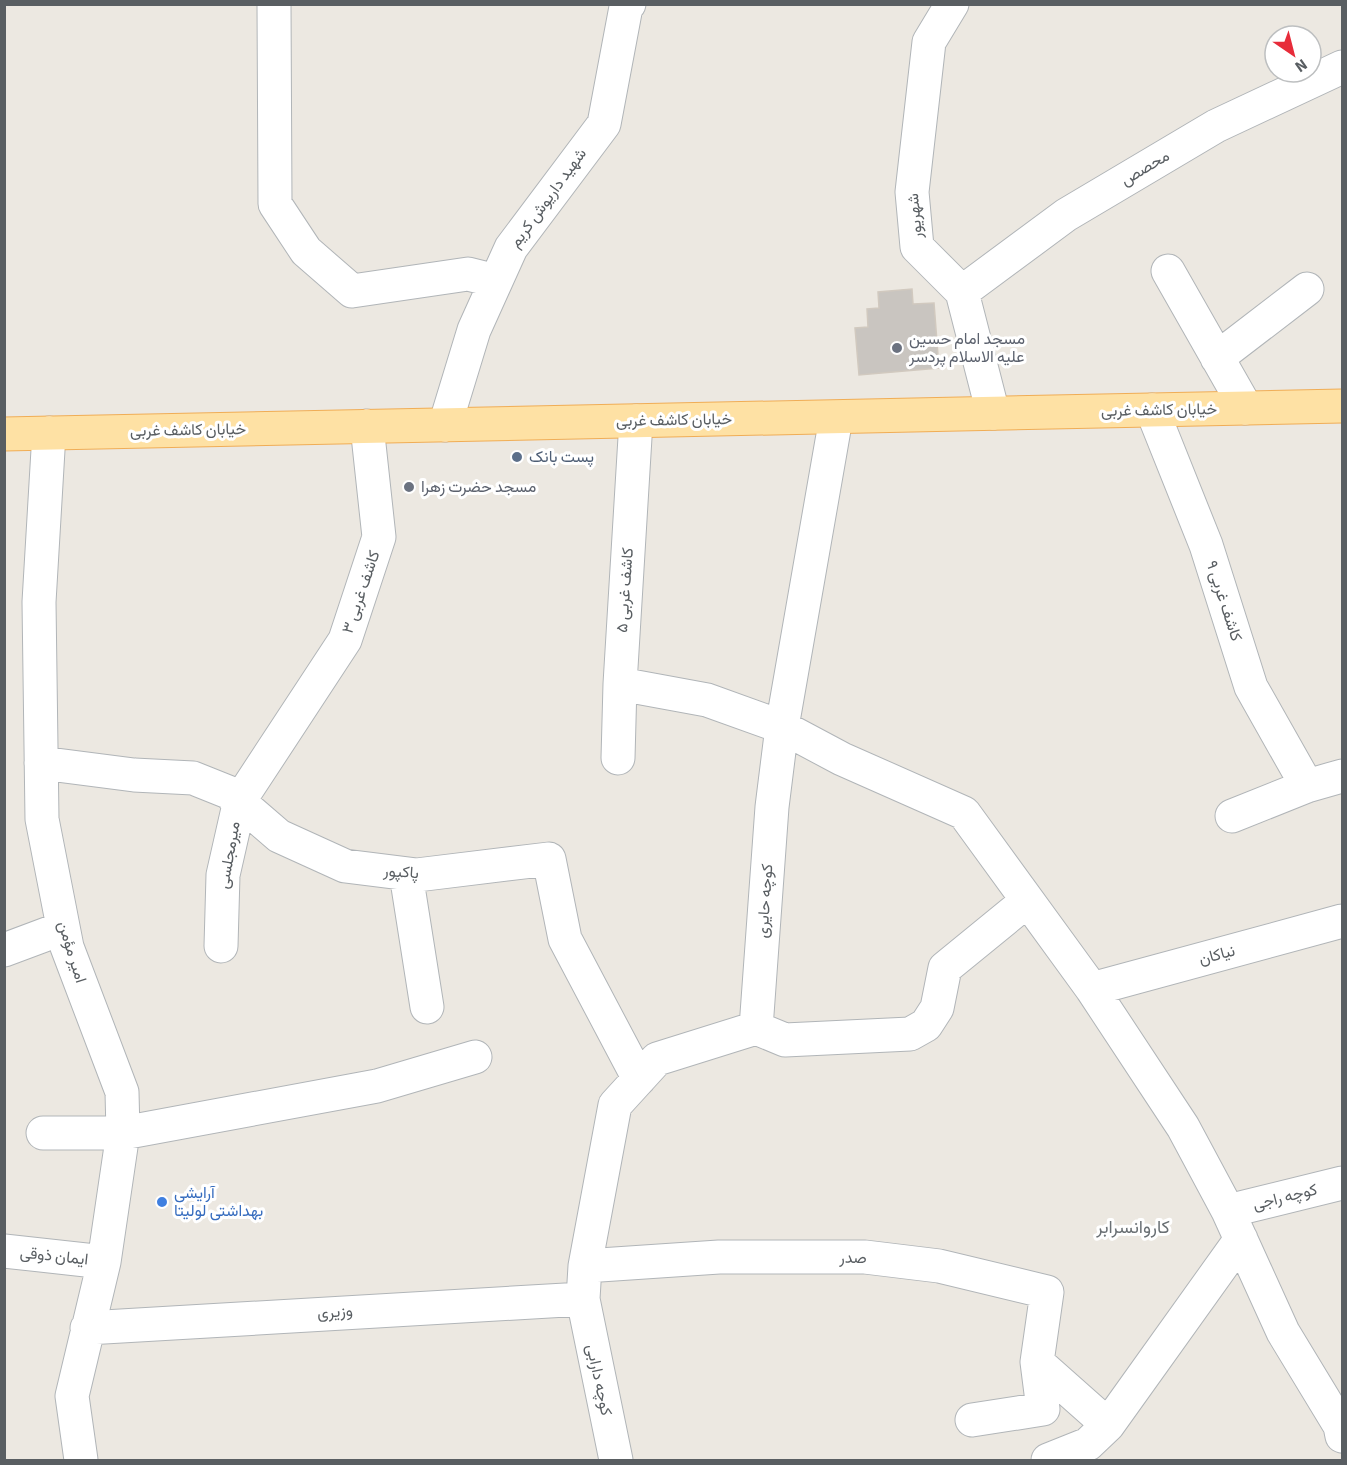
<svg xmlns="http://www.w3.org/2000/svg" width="1347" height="1465" font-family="'Source Sans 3',Vazirmatn,sans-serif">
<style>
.building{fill:#c9c5c0;stroke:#d1c9bf;stroke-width:1.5}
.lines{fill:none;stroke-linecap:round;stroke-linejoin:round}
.minor-casing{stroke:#b1b5b8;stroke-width:35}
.major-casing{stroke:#f0ad56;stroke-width:35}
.minor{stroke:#fff;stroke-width:33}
.major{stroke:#fee1a4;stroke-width:33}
.worship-dot{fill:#6b7280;stroke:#fff;stroke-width:2}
.service-dot{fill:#5c6f8a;stroke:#fff;stroke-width:2}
.shop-dot{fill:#3f7fe0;stroke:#fff;stroke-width:2}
.labels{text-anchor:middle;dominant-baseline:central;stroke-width:6;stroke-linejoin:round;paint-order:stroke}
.street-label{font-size:16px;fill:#595e62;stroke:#fff}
.worship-label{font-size:16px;fill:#5b616d;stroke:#fff;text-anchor:start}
.service-label{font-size:16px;fill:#4e5e75;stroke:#fff;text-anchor:start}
.shop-label{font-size:16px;fill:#366cbe;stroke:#fff;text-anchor:start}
.neighbourhood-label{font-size:18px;fill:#6a7074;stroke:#fff}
</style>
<rect width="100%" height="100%" fill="#ece8e1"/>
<path class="building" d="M912,289L913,304L934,303L939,368L859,375L855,328L868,327L867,309L879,308L878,292Z"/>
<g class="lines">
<defs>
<path id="minor" d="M274,4L275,204L306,251L352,291L468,274L496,281
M952,4L929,42L912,192L917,247L962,292L993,413
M1168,271L1246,408
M962,292L1066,215L1216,126L1342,67
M1217,358L1307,289
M1152,410L1206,545L1251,687L1307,786
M445,425L474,330L511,248L604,124L626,7L629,4
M49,433L39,602L42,819L67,947L122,1092L123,1133L104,1262L72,1396L81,1460
M620,684L707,700L782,727L842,759L964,813L1092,989L1183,1127L1228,1211L1283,1332L1340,1426L1342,1436
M618,758L620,684L636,421
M41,763L134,775L193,778L228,792L279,836L345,866L417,875L549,859L565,939L639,1079
M1232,816L1307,786L1342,776
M406,874L427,1007
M221,946L223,875L240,800L345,640L379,537L367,426
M4,950L63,928
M1092,989L1342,921
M756,1028L785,1040L910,1034L926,1025L937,1008L945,968L1027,901
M43,1133H123L377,1086L475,1057
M1228,1211L1342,1183
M4,1251L104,1262
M585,1266L719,1257H865L939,1266L1047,1292L1037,1362L1043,1409L972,1420
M87,1328L583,1299
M1037,1362L1108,1425
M616,1460L583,1299L585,1266L615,1105L657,1059L756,1028L772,807L782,727L836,418
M1048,1460L1088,1444L1108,1425L1241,1239"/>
<path id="major" d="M4,434L1342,406"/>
</defs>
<use href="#minor" class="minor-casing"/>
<use href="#major" class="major-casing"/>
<use href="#minor" class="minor"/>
<use href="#major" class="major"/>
</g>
<g class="worship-dot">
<circle cx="897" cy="348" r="6"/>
<circle cx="409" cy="487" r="6"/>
</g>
<circle class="service-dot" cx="517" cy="457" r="6"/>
<circle class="shop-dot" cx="162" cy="1202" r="6"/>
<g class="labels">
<g class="street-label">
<text transform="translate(1145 168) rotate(-31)">محصص</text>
<text transform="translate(548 198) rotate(-54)">شهید داریوش کریم</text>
<text transform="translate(915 216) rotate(-95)">شهریور</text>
<text transform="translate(1159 410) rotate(-1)">خیابان کاشف غربی</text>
<text transform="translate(674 420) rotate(-1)">خیابان کاشف غربی</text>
<text transform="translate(188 430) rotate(-1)">خیابان کاشف غربی</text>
<text transform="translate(625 590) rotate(-86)">کاشف غربی ۵</text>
<text transform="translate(361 592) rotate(-71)">کاشف غربی ۳</text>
<text transform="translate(1224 601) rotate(72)">کاشف غربی ۹</text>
<text transform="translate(229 855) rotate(-80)">میرمجلسی</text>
<text transform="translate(401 872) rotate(4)">پاکپور</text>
<text transform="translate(765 901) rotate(-86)">کوچه حایری</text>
<text transform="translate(72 952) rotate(73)">امیر مؤمن</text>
<text transform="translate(1217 955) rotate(-15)">نیاکان</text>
<text transform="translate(1285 1197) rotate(-14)">کوچه راجی</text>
<text transform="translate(54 1256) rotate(6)">ایمان ذوقی</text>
<text transform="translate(853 1258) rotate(1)">صدر</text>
<text transform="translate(335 1312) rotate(-4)">وزیری</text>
<text transform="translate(599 1380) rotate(78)">کوچه دارابی</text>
</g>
<g class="worship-label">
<text x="909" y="339">مسجد امام حسین<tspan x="909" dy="18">علیه الاسلام پردسر</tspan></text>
<text x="421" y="487">مسجد حضرت زهرا</text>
</g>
<g class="service-label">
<text x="529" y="457">پست بانک</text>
</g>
<g class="shop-label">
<text x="174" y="1193">آرایشی<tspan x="174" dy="18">بهداشتی لولیتا</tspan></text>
</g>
<g class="neighbourhood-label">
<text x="1133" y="1227">کاروانسرابر</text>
</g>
</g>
<rect width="1347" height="1465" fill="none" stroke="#595e62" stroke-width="12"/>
<g transform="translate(1293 54) rotate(145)"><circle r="28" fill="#ffffff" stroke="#bdbfc0" stroke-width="1.5"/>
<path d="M0-4.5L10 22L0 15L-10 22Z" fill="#e72c3a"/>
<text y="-9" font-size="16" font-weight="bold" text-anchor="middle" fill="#595e62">N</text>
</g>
</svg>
